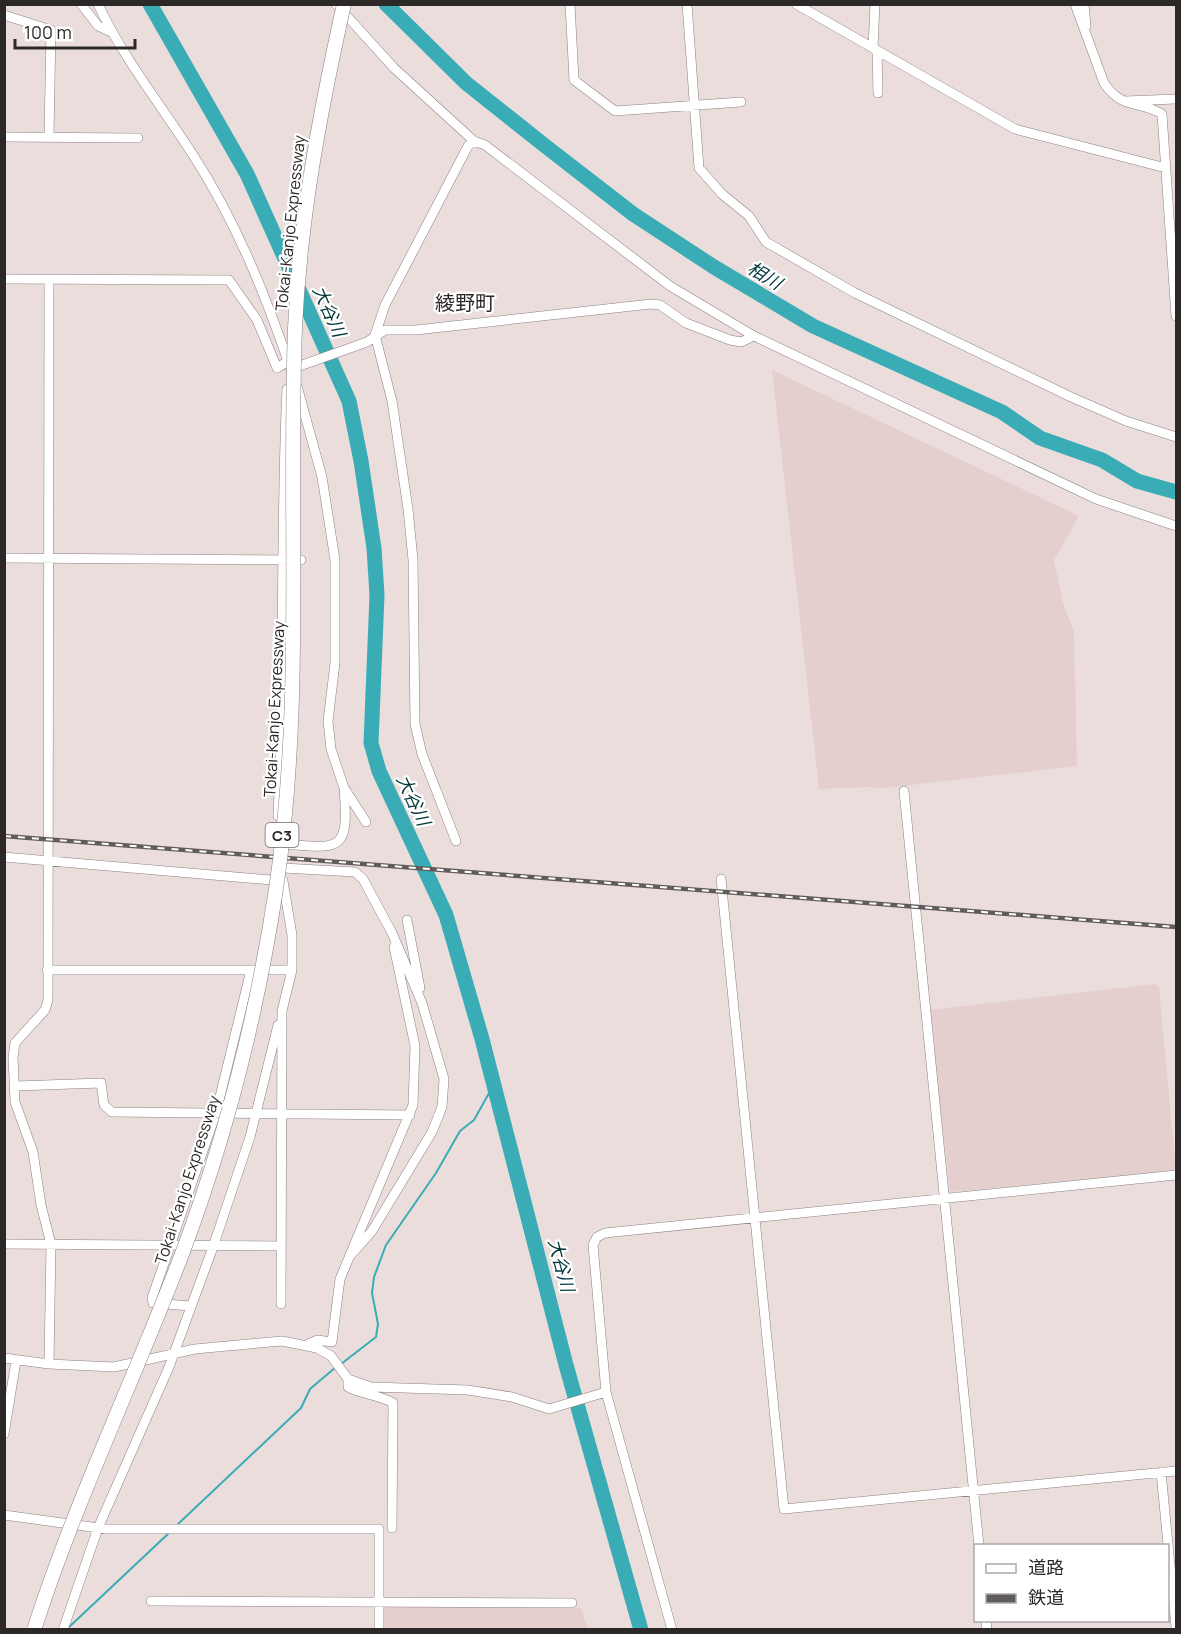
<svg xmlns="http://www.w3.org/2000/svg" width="1181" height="1634" font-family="Manrope,'Noto Sans JP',sans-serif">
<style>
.built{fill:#e4cfce}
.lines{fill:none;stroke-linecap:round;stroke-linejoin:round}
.stream{stroke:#39acb5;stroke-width:2}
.river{stroke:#39acb5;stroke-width:15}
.minor-casing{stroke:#8d8181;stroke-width:10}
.minor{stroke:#fff;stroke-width:9}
.rail-casing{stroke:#625b5b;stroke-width:4.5}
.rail{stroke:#fff;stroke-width:2;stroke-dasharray:7;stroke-linecap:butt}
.highway-bridge-casing{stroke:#8d8181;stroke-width:15;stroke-linecap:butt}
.highway-bridge{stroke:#fff;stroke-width:14}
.labels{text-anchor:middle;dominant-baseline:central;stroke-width:4.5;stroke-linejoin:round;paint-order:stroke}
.shield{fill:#fff;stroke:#6c6868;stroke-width:1.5}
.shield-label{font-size:15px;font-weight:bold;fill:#2d2828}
.street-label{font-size:16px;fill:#2d2828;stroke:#fff}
.water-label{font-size:18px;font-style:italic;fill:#00383c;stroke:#fff}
.quarter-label{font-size:20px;fill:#2d2828;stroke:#fff}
</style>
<rect width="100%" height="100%" fill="#eadddc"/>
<path class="built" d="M772,370L1079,516L1054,560L1063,603L1074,632L1077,766L875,789L872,787L819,789Z
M1155,984L1159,987L1176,1171L950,1192L929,1010Z
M384,1605L581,1608L588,1629H384Z"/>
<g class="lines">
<path class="stream" d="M341,1364L376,1337L378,1324L372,1293L374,1277L386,1245L436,1173L460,1131L474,1120L493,1086
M177,1525L301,1408L310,1389L336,1367
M68,1628L169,1533"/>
<path class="river" d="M150,4L247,174L349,401L361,461L374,548L377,595L371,743L379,771L446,915L482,1039L566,1365L641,1630
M386,4L466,83L544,145L633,214L714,267L813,326L1002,412L1040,438L1102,460L1137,481L1176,492"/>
<defs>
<path id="minor" d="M81,4L98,26L111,32
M98,4C123,58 161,105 193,155C236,221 266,296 291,370
M336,4L394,68L474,141L485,145L670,286L754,336L1096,499L1176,526
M570,4L574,80L615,111L741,102
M687,4L699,168L722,194L749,216L766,242L855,293L1071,397L1126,421L1176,437
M796,4L1015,129L1166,168
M1075,4L1104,83C1122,110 1139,100 1162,114L1176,316
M1084,4L1086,26
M4,15L51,30L49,136
M873,48L875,4
M877,50L878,93
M1125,101L1176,99
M4,137L138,138
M4,279L229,280L257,320L277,368L288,361
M291,369L367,342L385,330H416L651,304L660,305L686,323L730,340L741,342L754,336
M297,386L322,477L335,560V663L328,721L331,749L344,788L366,822
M4,558L301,560
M904,791L979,1546
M278,816C285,674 280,531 287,389
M456,841L422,754L415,724L413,560L408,509L392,401L375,335L385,305L468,146L474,141
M283,848L282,844C342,849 349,852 344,788
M4,857L283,881L292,935V970L282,1011L281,1304
M283,868L355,872L363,879L392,933L422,1003L444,1079L442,1107L432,1132L372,1231L349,1257
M721,879L784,1509L1176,1471
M407,920L420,988
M47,970H292
M16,1086L101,1083L104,1105L112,1112L410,1115
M4,1244L281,1246
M191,1306L153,1303L152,1298L216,1113L251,970
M308,1344L317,1340L332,1342L340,1279L413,1105L415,1046L394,947
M4,1358L49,1364L114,1367L195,1349L282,1341L317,1348L331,1356L348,1379L371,1387L468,1390L512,1397L549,1409L606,1392
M49,1364L51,1244L41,1205L33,1152L15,1102L13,1057L15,1043L45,1010L48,1000L49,279
M348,1379V1387C363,1395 379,1394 393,1403L392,1528
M4,1434L16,1361
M1161,1472L1176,1627
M4,1515L106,1529H379V1630
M151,1601L572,1603
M986,1620L987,1630
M63,1630L98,1528L169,1367L213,1247L250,1137L278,1025
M672,1630L606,1392L593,1245L597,1237L605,1233L1176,1175"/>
</defs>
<use href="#minor" class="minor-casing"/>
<use href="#minor" class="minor"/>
<defs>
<path id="rail" d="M4,836L1176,927"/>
</defs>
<use href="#rail" class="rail-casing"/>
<use href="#rail" class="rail"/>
<defs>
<path id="highway-bridge" d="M34,1630C75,1502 134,1380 182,1254C226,1137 257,1014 276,889C304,703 288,515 295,328C300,218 320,112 344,4"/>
</defs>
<use href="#highway-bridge" class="highway-bridge-casing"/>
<use href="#highway-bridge" class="highway-bridge"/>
</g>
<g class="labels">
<rect class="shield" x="265.5" y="823" width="33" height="24" rx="4.5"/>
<g class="shield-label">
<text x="282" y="835">C3</text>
</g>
<g class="street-label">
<text transform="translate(290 223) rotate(-84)">Tokai-Kanjo Expressway</text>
<text transform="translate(274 709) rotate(-87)">Tokai-Kanjo Expressway</text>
<text transform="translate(187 1180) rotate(-72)">Tokai-Kanjo Expressway</text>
</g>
<g class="water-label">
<text transform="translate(765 275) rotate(31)">相川</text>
<text transform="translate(330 311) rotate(66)">大谷川</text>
<text transform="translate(414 800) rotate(65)">大谷川</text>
<text transform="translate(562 1265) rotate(75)">大谷川</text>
</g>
<g class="quarter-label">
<text x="465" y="302">綾野町</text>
</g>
</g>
<rect width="1181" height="1634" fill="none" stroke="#2d2828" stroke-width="12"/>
<rect x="974" y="1544" width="195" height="78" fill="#ffffff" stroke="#aba9a9" stroke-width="1.5"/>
<rect x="986" y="1564" width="30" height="9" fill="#ffffff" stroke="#aba9a9" stroke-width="1.5"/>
<text x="1028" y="1574" font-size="18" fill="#2d2828">道路</text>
<rect x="986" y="1594" width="30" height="9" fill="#625b5b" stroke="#aba9a9" stroke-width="1.5"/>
<text x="1028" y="1604" font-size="18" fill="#2d2828">鉄道</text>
<path d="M15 39v9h120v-9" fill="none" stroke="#2d2828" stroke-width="3"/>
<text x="24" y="39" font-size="18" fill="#2d2828" stroke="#ffffff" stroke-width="4.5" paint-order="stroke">100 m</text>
</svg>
